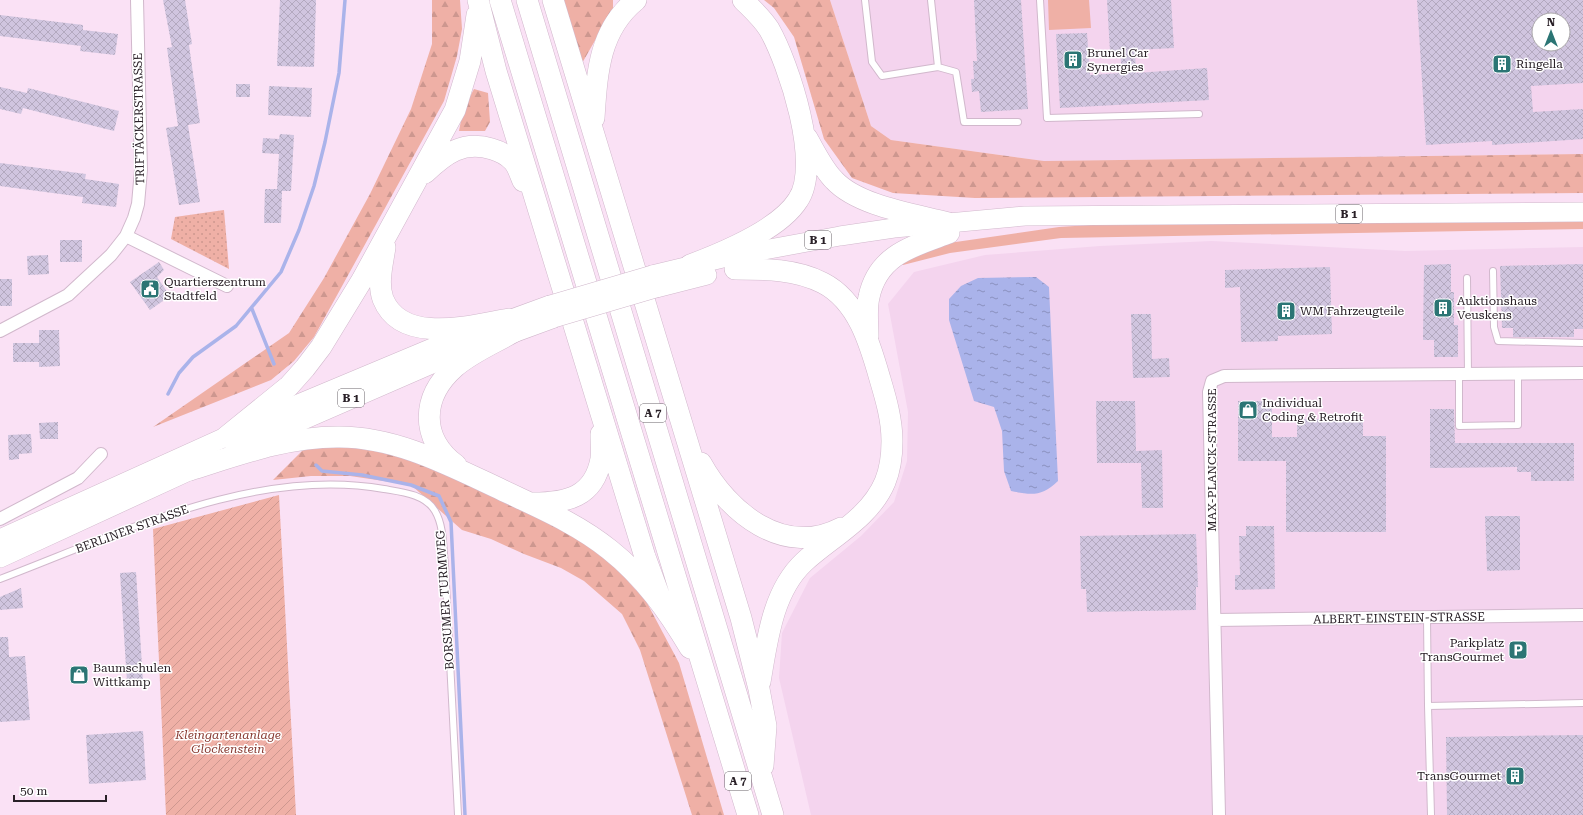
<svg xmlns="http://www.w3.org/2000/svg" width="1583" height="815" font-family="'Roboto Serif',serif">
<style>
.built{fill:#f4d4ee;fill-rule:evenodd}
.grass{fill:#efb0a6}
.forest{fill:url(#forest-firs)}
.park{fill:url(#park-dots)}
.garden{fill:url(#garden-furrows)}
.water{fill:url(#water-ripples)}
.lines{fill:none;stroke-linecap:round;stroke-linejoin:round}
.stream{stroke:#aab3ea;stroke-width:3.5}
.building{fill:url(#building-cross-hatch);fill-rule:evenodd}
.service-casing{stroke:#d1b8cc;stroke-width:8}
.minor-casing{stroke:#d1b8cc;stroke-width:14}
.primary-casing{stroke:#d1b8cc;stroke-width:20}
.motorway-casing{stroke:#d1b8cc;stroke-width:22}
.service{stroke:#fff;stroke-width:6}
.minor{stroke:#fff;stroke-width:12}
.primary{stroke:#fff;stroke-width:19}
.motorway{stroke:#fff;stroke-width:21}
.primary-bridge-casing{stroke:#d1b8cc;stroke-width:20;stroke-linecap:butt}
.primary-bridge{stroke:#fff;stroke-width:19}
.labels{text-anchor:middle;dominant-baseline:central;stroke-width:3;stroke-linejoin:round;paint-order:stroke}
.shield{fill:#fff;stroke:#696368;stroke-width:1}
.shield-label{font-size:11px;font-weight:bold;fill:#292027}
.poi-label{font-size:12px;fill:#292027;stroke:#fff;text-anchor:start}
.street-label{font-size:12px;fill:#292027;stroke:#fff}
.park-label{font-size:12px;font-style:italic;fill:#883a31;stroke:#fff}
</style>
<defs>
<pattern id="forest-firs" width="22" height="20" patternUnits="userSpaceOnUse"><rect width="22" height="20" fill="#efb0a6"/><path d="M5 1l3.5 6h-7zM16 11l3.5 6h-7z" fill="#cd978f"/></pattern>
<pattern id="park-dots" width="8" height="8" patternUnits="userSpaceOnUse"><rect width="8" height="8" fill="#efb0a6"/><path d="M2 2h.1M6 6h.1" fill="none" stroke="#cd978f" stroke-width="1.8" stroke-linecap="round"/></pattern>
<pattern id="garden-furrows" width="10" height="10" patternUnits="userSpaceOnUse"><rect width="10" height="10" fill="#efb0a6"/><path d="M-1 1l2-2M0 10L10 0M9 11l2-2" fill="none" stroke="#cd978f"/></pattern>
<pattern id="water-ripples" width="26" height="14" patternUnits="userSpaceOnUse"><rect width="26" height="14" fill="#aab3ea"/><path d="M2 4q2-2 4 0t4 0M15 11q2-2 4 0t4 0" fill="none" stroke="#8a91be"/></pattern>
<pattern id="building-cross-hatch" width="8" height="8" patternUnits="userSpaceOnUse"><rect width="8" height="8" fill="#d0c5df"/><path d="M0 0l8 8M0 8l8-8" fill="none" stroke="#b3a9bf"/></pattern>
</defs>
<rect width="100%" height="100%" fill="#fae1f5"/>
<path class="built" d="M830,0H1583V154L1044,161L891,140L871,126ZM1539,20H1563V44H1539Z
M1212,241L1405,251L1583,247V815H811L779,678L782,633L810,578L861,536L894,502L907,461L908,412L888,304L914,272L985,255L1100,246Z"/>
<path class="grass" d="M1048,0H1089L1091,28L1049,30Z
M1583,218V229L1061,238L950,253L903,265L897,261L935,245L1059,227L1137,222Z"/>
<path class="forest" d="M432,0H460L462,29L457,56L444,101L314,337L294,361L271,380L153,427L289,333L324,278L370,194L411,109L432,44Z
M560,0H613V9L581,65Z
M764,0H830L871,126L891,140L1044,161L1583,154V193L975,198L893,193L852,178L824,139L794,37L774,8Z
M474,89L488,93L490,122L485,131H459L463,110Z
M309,444L375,448L439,469L530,512L584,543L616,568L646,601L679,663L724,815H692L640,650L622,614L584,581L561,568L524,554L491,539L462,530L411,485L350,476H311L273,480Z"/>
<path class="park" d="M224,210L229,269L171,239L175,217Z"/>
<path class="garden" d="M279,495L296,815H166L153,529Z"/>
<path class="water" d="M1036,277L1049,287L1058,481C1042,497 1031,495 1011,491L1004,471L1002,431L994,407L974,401L949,320V299L961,286L978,278Z"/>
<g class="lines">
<path class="stream" d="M252,309L274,364
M168,394L179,373L193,357L236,326L281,272L299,230L314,186L325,142L339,73L345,0
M316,465L322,471L362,475L411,485L439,496L451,522L465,815"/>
</g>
<path class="building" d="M163,0H185L192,44L189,45L200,123L188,125L200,202L179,205L166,128L178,126L167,48L172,47Z
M280,0H316L314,67L277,66Z
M974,0H1021L1028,109L981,112L979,91L972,92L971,79H974L973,61H977Z
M1107,0H1171L1174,48L1135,50L1136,73L1207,68L1209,100L1060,108L1056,34L1087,33L1090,75L1122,73L1120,51L1110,52Z
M1417,0H1583V83L1531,86L1533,112L1583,109V139L1492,145V141L1426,145ZM1539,20H1563V44H1539Z
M0,15L83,25V30L118,34L115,55L80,51L81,46L0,36Z
M236,84H250V97H236Z
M269,86L312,88L311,117L268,115Z
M0,87L27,93L28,88L119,111L114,131L23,108L21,114L0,109Z
M280,134L294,135L291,191H282L281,223H264L265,189H277L279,154L262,153L263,138L279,139Z
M0,163L86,174L85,179L119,184L116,207L82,203L83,197L0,186Z
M60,240H82V262H60Z
M48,255L49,274L28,275L27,256Z
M159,262L164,270L157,277L170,296L150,310L130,282Z
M1451,264V292H1454V325H1458V357H1434V340H1423L1424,265Z
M1583,264V329H1574V337H1513V328H1502L1500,266Z
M1330,267L1332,334L1278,336V341L1241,342L1240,287L1225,288V270Z
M0,279H12V306H0Z
M1131,314H1151L1152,359L1169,358L1170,377L1133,378Z
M39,330H59L60,366L39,367V362H13V343H39Z
M1096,401H1135L1136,451L1162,450L1163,508H1142L1141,463H1097Z
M1238,401H1272V437H1297V419H1363V436H1386V532H1286V461H1238Z
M1430,409H1454L1455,443H1574V481H1531V472H1517V467L1430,468Z
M58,422V439H40L39,423Z
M31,434L32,453L19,454V459L9,460L8,435Z
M1485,516H1520V570L1487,571Z
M1246,526H1274L1275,589L1235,590V575H1240L1239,536H1246Z
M1196,534L1198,587H1196V610L1087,612L1086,589H1081L1080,536Z
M136,572L143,681L127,682L120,573Z
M21,588L23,608L0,610V597Z
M0,637H8L9,657L25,656L30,720L0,722Z
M143,731L146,780L89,784L86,735Z
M1583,735V815H1447L1446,737Z"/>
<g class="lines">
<defs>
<path id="service" d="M865,0L872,62L882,76L938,67L931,0
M1040,0L1047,118L1199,114
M938,67L956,72L964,122H1018
M1493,271L1494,327L1498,341L1583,343
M1467,278L1468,375
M1459,375V426L1518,425V374
M0,579C119,534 254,466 384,489C402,492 425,494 435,511C444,526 443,548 445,565L458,815
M1427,618L1428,706L1583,703
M1428,706L1431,815"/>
<path id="minor" d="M126,236L227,286
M0,331L68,295L111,255L126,236L134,218L138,204L141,170L137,0
M0,519L78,478L101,454
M1215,620L1583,615
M1219,815L1209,392L1212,381L1224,376L1583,373"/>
<path id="primary" d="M652,275L731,256L840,236L894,228L1025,216L1583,212
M656,288L707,275
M239,448L443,359L554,318
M0,539L296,405L437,346L550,305
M0,558L204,464"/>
<path id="motorway" d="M478,0L496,71L645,557L662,603
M500,0L748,815
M527,0L773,815
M553,0L741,618L759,689L766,726L763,766
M594,118C597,73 599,30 636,0
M807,138C815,152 823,169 834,180C858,206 914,214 948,223
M425,173C445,154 463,140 492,149C499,151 507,155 513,161C518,166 520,175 523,181
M385,247C383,262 377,283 383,299C402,346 473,325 509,319
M690,265C722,253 779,230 798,200C822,165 789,64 769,29C762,18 752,9 743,0
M735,269C765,269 796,269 823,283C858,301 870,344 880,379C886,399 892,420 892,441C892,455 890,470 885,482C870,518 831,537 804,562C772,592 767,642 760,682
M868,337C868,324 866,309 869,297C878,254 914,246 949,233
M226,437L289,386L305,368L321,347L362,280L455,110L470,61L477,15
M701,463C728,512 783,558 841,528
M456,465C420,438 421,397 455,367C472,352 495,343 515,331
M190,470C238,455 286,437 337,437C395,436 451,466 502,490C540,508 578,524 610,550C644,577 668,611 690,648
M533,503C567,503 594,497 601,459C602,451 601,442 601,434"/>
</defs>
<use href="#service" class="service-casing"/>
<use href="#minor" class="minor-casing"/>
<use href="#primary" class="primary-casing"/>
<use href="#motorway" class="motorway-casing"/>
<use href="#service" class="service"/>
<use href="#minor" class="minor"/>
<use href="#primary" class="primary"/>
<use href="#motorway" class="motorway"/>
<defs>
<path id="primary-bridge" d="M550,305L652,275
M554,318L656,288"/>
</defs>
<use href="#primary-bridge" class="primary-bridge-casing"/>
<use href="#primary-bridge" class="primary-bridge"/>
</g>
<defs>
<symbol id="building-square" viewBox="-11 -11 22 22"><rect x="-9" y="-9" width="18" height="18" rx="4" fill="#2b7574" stroke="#fff"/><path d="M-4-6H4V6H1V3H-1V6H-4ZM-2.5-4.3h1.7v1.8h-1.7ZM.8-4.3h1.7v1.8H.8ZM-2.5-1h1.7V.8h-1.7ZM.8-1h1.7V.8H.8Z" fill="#fff"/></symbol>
<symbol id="civic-square" viewBox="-11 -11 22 22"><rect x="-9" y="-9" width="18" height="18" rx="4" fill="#2b7574" stroke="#fff"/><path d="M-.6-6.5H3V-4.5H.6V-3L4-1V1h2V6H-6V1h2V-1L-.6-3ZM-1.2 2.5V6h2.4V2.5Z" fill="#fff"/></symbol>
<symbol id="shop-square" viewBox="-11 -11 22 22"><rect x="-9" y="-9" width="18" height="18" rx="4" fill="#2b7574" stroke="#fff"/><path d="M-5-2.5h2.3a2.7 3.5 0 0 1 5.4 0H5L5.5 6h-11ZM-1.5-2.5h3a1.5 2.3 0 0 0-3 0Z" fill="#fff"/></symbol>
<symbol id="parking-square" viewBox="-11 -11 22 22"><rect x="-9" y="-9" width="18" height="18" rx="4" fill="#2b7574" stroke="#fff"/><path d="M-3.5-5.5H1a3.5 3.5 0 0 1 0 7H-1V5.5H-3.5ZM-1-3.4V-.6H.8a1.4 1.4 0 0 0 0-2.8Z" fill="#fff"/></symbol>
</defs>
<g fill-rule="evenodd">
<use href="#building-square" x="1062" y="49" width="22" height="22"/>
<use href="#building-square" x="1491" y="53" width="22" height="22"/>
<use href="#civic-square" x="139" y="278" width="22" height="22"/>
<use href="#building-square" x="1432" y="297" width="22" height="22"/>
<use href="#building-square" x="1275" y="300" width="22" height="22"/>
<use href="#shop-square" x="1237" y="399" width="22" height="22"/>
<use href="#parking-square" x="1507" y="639" width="22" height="22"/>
<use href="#shop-square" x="68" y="664" width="22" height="22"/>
<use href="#building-square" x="1504" y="765" width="22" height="22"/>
</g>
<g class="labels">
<g class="shield">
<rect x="1336" y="205" width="26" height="18" rx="3"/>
<rect x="805" y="231" width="26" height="18" rx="3"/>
<rect x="338" y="389" width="26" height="18" rx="3"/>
<rect x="640" y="404" width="26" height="18" rx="3"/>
<rect x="725" y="772" width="26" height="18" rx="3"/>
</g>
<g class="shield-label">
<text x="1349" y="214">B 1</text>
<text x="818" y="240">B 1</text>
<text x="351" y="398">B 1</text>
<text x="653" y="413">A 7</text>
<text x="738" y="781">A 7</text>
</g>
<g class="poi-label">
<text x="1087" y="53">Brunel Car<tspan x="1087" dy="14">Synergies</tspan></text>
<text x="1516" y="64">Ringella</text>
<text x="164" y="282">Quartierszentrum<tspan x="164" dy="14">Stadtfeld</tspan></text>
<text x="1457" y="301">Auktionshaus<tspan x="1457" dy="14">Veuskens</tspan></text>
<text x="1300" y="311">WM Fahrzeugteile</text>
<text x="1262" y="403">Individual<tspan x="1262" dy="14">Coding &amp; Retrofit</tspan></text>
<text x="1504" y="643" text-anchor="end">Parkplatz<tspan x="1504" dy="14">TransGourmet</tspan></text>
<text x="93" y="668">Baumschulen<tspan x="93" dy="14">Wittkamp</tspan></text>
<text x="1501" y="776" text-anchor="end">TransGourmet</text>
</g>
<g class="street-label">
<text transform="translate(139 119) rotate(-91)">TRIFTÄCKERSTRASSE</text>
<text transform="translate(1212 460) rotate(-90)">MAX-PLANCK-STRASSE</text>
<text transform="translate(132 529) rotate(-20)">BERLINER STRASSE</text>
<text transform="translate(445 600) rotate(-94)">BORSUMER TURMWEG</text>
<text transform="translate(1399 618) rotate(-1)">ALBERT-EINSTEIN-STRASSE</text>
</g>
<g class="park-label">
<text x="228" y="735">Kleingartenanlage<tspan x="228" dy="14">Glockenstein</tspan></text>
</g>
</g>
<g transform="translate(1551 32)"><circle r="19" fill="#ffffff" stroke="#a9a6a9"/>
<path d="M0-3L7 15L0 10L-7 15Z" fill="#2b7574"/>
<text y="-6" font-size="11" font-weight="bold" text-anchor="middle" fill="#292027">N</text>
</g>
<path d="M14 795v6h92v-6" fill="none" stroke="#292027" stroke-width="2"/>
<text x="20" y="795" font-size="12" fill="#292027" stroke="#ffffff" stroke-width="3" paint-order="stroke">50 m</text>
</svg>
